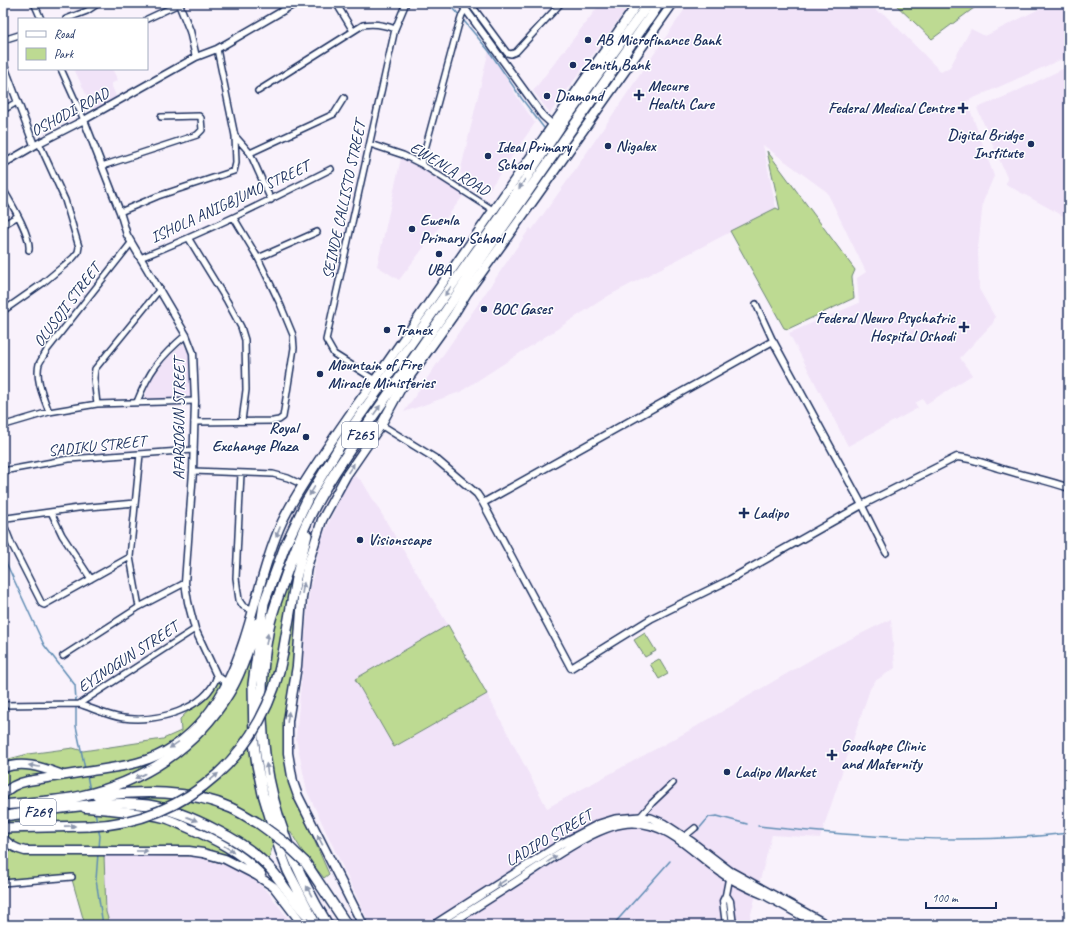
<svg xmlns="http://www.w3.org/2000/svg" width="1072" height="928" font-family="Caveat,sans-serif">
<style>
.built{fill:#f1e3f8}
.green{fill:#bdda92;stroke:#6c8478}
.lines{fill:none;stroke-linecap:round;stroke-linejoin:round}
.stream{stroke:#5f8cb4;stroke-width:1.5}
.minor-casing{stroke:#1b2f5e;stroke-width:8}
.tertiary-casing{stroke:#1b2f5e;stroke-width:9}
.secondary-casing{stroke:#1b2f5e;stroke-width:10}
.primary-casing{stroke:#1b2f5e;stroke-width:11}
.motorway-casing{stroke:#1b2f5e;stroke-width:12}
.minor{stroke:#fff;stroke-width:5}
.tertiary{stroke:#fff;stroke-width:6}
.secondary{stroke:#fff;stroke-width:7}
.primary{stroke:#fff;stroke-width:8}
.motorway{stroke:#fff;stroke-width:9}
.motorway-bridge-casing{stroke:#1b2f5e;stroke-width:12;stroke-linecap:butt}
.motorway-bridge{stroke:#fff;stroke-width:9}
.oneway{fill:#8d97ae}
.poi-dot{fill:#1b2f5e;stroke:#fff;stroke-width:1.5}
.labels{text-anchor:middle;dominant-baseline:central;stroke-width:3;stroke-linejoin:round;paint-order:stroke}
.shield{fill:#fff;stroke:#5f6d8e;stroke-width:1}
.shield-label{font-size:15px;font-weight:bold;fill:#1b2f5e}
.poi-label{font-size:16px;font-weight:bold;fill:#1b2f5e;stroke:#fff;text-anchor:start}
.street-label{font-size:16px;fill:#1b2f5e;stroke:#fff}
</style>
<rect width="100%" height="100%" fill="#f9f2fc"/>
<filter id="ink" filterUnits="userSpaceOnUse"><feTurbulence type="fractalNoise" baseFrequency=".025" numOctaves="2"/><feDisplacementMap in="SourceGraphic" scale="8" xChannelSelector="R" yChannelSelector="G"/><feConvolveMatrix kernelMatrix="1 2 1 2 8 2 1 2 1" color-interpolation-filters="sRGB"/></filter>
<g filter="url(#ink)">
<path class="built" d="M601,3H631L550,113L533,91Z
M689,3H872L877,12L884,14L941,72L950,67L971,29L985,36L1051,3H1069V56L967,101L994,176L983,202L978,248L979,289L995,317L993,323L960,358L972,375L926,404L923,399L915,403L918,408L848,446L789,333L859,303L857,278L866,272L827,192L763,145L776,208L608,296L460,392L404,412L530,228L532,230L570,177Z
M490,45L493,59L501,69L516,95L535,123L486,194L479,190L473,180L460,173Z
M1069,66V219L1005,184L1008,180L977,108L1011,94Z
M74,69H112L118,80L111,84L117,99L95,113Z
M402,154L466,192L399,280L377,266Z
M183,344L188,352L191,371L190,381H193V395L191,399H144L151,380L163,363Z
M351,474L362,481L448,625L355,679L394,747L487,694L547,808L685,733L824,652L891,619L895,668L875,681L870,689L820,838L772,835L748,925H370L307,791L296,738L309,594L320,543L329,522Z
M104,855L195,856L225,864L251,877L268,892L293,925H110L106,912Z"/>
<path class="green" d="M894,3H976L978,5L932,39Z
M767,151L855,270L852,277L854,298L788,329L784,328L730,231L776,208L780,210Z
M306,573L288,704L293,792L329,874L324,878L304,854L290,831L273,844L266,870L251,877L225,864L195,856L104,855L106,912L110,925H85L71,876L8,881L3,865V767L9,759L28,754L73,748L83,751L163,739L181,731L180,719L253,650L290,579Z
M448,625L487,694L394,747L355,679Z
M645,633L656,651L645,657L634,640Z
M659,659L668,674L659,679L650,664Z"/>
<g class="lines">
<path class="stream" d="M449,3L489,51L522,99L544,128
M3,556L44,645L75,685L76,702
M76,706V726L85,769
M87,775L90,791
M95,812L97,822
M758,826C861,837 966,845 1069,833
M98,828L100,836L99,848
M698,830L709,817L717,816L747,824
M98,853L96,880L103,925
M613,925L670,861"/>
<defs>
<path id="minor" d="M34,3L41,19
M336,3L353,31
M470,3L507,53L511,54L516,52L561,3
M66,19L87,11L99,3
M147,19L179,4
M3,40L19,35
M61,69L84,120
M258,91L363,25C374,23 385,25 395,29
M3,110L17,102
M235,136L250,153L334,114L344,98
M370,144L403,155L421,164L493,210
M250,153L271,200
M421,164L458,27L462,15L469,3
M102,166L197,135L202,130L201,118L199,116L161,117
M3,189C11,203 31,235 29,250
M120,212L158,196L234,171L236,163L235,136L217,49
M3,225L18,216
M189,239L227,301L241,327L245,340L246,390L242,421
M140,258C206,232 268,201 331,169
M258,258L317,232
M756,304L773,341
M3,311L43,283L73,258L78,252L79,247L65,200L39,143
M375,380L334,354L326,340L395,29L406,3
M137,402C149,371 160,357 186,335
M97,404L94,378L95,369L160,289
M49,412C44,398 35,379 39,364C41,360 45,354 47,350L131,243
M194,422L273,421L279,420L283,417L294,348L293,335L281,306L258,258L234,218
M3,424L5,425L49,412L97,404L195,401
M3,471L69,459L194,450
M193,471L273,474L288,478L303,485
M241,473L236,578L239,600L243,606L253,611
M862,505L886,553
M51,512L62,535L91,579
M130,557L44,605L42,604L12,545L4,525L7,518L78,508L135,503
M139,607L130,557L140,454
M63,656L139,607L185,583
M79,704C94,709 108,716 123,718C155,723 206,710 217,676
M3,705L79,704L195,629
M640,817L652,803L673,783
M684,837L695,828
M3,883L72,877
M3,923L5,925"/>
<path id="tertiary" d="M181,3L179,4L190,31L196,57
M461,3L543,116L553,125
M3,63L34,145
M84,120L120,212L127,235L186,335L193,353L195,401L193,471L185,583L188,602L195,629L217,676L227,683
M3,164L39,143L84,120L196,57L217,49L296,3
M381,425L436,459L477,494L483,503L571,668L652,618L729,580L862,505L957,457C973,458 987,465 1002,469C1024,476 1047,480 1069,488
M483,503L773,341L862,505
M726,895L730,901L733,925
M726,925L723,901L726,895L730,874"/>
<path id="secondary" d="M434,925L559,845L599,824L615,819L640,817L651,818L663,823L692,842L730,871L828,925
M448,925C471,910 494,896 517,881C546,863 599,822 633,823C672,823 698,859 729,878C740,884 752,890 764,895C782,905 799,914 817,925"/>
<path id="primary" d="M3,768C24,760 43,768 63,775
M3,795C9,787 18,783 28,781C47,778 66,775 85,772C116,767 147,765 174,746C248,696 248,596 282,522C293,499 307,478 321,457C338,431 356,405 375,380L638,3
M85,808C111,810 138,812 164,818C172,820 179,824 186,827C214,839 240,852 261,874
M3,838C9,845 16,849 25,851H189L203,853L225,859L256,875L274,887L303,925
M363,925L298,796L293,782L288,753V721L297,666L302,597L307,567L322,520L346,476L381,425L400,390L453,316L467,293L536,197L673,3"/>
<path id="motorway" d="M283,653L296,578L307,535
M97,796C142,791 189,789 231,808C240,812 249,818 258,823
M3,805C29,802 56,802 81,796C143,782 196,748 229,693C242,672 249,646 257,623
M3,816C47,811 105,799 148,805C172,809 195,819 216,830C234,839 252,850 266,864C281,879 291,899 306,914
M3,828L89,826
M305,862L347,925
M316,925L288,871L280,850L263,794L257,765L254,743L253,684L264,603L285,546L307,500L347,434L501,216L562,124L649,3
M328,925C271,833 249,734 269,627C272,613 277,600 282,586C290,563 298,540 309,518C326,483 349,451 371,419C395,385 419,350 443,315C514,210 587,107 660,3"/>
</defs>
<use href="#minor" class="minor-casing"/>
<use href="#tertiary" class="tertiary-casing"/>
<use href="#secondary" class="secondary-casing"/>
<use href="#primary" class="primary-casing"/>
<use href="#motorway" class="motorway-casing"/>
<use href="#minor" class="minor"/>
<use href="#tertiary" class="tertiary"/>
<use href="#secondary" class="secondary"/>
<use href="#primary" class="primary"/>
<use href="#motorway" class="motorway"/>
<defs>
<path id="motorway-bridge" d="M258,823L284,842L305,862
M89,826C188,823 266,750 283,653"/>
</defs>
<use href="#motorway-bridge" class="motorway-bridge-casing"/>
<use href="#motorway-bridge" class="motorway-bridge"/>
</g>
<defs><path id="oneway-solid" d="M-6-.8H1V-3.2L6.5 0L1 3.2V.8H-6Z"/></defs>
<g class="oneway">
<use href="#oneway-solid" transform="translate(522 184) rotate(124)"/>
<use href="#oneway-solid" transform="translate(448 291) rotate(125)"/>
<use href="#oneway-solid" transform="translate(377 410) rotate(-55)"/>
<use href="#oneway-solid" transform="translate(351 468) rotate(-56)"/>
<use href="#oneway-solid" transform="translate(312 491) rotate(121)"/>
<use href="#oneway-solid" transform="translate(278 532) rotate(112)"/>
<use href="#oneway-solid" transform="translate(303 588) rotate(-80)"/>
<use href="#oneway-solid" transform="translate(267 639) rotate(-81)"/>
<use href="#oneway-solid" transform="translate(288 717) rotate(-82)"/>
<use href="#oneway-solid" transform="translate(174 745) rotate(145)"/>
<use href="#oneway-solid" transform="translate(34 766) rotate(-171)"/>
<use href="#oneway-solid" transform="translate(267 769) rotate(-98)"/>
<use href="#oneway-solid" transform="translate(140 776) rotate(154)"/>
<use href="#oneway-solid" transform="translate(214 777) rotate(-40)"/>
<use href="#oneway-solid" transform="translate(192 819) rotate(21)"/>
<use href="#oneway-solid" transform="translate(70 826) rotate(-1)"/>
<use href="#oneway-solid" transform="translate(320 840) rotate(-117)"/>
<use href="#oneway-solid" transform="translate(229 849) rotate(32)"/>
<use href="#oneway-solid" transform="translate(142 851)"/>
<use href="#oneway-solid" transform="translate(552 859) rotate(-34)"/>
<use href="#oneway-solid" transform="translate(501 883) rotate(147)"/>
<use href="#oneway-solid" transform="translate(309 891) rotate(-118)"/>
</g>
</g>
<g class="poi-dot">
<circle cx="588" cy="40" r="4"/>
<circle cx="573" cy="65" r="4"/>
<path d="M637 89h4v4h4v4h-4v4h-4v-4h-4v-4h4z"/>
<circle cx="547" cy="96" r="4"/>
<path d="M961 102h4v4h4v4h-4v4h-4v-4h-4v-4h4z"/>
<circle cx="1031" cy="144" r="4"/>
<circle cx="608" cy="146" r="4"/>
<circle cx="488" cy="156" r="4"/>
<circle cx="412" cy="229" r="4"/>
<circle cx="439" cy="254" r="4"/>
<circle cx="484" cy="309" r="4"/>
<path d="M962 321h4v4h4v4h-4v4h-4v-4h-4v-4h4z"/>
<circle cx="387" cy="330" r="4"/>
<circle cx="320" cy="374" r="4"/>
<circle cx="306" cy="437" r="4"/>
<path d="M742 507h4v4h4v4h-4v4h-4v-4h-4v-4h4z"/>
<circle cx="360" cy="540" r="4"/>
<path d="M830 749h4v4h4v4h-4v4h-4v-4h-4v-4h4z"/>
<circle cx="727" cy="772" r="4"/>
</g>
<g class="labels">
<g class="shield">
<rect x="342" y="422" width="36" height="26" rx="3"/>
<rect x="20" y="799" width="36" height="26" rx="3"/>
</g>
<g class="shield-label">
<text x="360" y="435">F265</text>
<text x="38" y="812">F269</text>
</g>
<g class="poi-label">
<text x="596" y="40">AB Microfinance Bank</text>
<text x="581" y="65">Zenith Bank</text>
<text x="648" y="86">Mecure<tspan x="648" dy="18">Health Care</tspan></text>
<text x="555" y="96">Diamond</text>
<text x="954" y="108" text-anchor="end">Federal Medical Centre</text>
<text x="1023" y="135" text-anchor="end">Digital Bridge<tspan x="1023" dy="18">Institute</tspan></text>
<text x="616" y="146">Nigalex</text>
<text x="496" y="147">Ideal Primary<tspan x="496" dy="18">School</tspan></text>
<text x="420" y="220">Ewenla<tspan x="420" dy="18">Primary School</tspan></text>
<text x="439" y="270" text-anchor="middle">UBA</text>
<text x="492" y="309">BOC Gases</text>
<text x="955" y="318" text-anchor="end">Federal Neuro Psychatric<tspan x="955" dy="18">Hospital Oshodi</tspan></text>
<text x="395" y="330">Tranex</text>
<text x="328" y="365">Mountain of Fire<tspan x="328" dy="18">Miracle Ministeries</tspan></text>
<text x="298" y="428" text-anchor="end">Royal<tspan x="298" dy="18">Exchange Plaza</tspan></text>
<text x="753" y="513">Ladipo</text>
<text x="368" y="540">Visionscape</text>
<text x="841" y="746">Goodhope Clinic<tspan x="841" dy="18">and Maternity</tspan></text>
<text x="735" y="772">Ladipo Market</text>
</g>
<g class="street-label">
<text transform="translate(70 112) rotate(-28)">OSHODI ROAD</text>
<text transform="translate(450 169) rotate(31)">EWENLA ROAD</text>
<text transform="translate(344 200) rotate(-78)">SEINDE CALLISTO STREET</text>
<text transform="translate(230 202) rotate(-25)">ISHOLA ANIGBJUMO STREET</text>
<text transform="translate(67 305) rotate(-53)">OLUSOJI STREET</text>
<text transform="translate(179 419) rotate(-90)">AFARIOGUN STREET</text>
<text transform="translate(97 446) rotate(-6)">SADIKU STREET</text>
<text transform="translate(128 657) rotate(-33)">EYINOGUN STREET</text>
<text transform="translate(549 838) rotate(-30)">LADIPO STREET</text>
</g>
</g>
<rect width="1072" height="928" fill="none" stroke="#fff" stroke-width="16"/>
<rect x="8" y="8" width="1056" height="912" fill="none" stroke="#1b2f5e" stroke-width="1.5" filter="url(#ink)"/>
<rect x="18" y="18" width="130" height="52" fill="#ffffff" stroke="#a4acbf"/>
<rect x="26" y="31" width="20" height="6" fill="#ffffff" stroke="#a4acbf"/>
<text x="54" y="38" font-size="12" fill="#1b2f5e">Road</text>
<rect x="26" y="48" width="20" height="12" fill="#bdda92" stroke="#a4acbf"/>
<text x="54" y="58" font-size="12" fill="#1b2f5e">Park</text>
<path d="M926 902v6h70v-6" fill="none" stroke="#1b2f5e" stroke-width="2"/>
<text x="932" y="902" font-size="12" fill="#1b2f5e" stroke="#ffffff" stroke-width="3" paint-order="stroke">100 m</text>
</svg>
